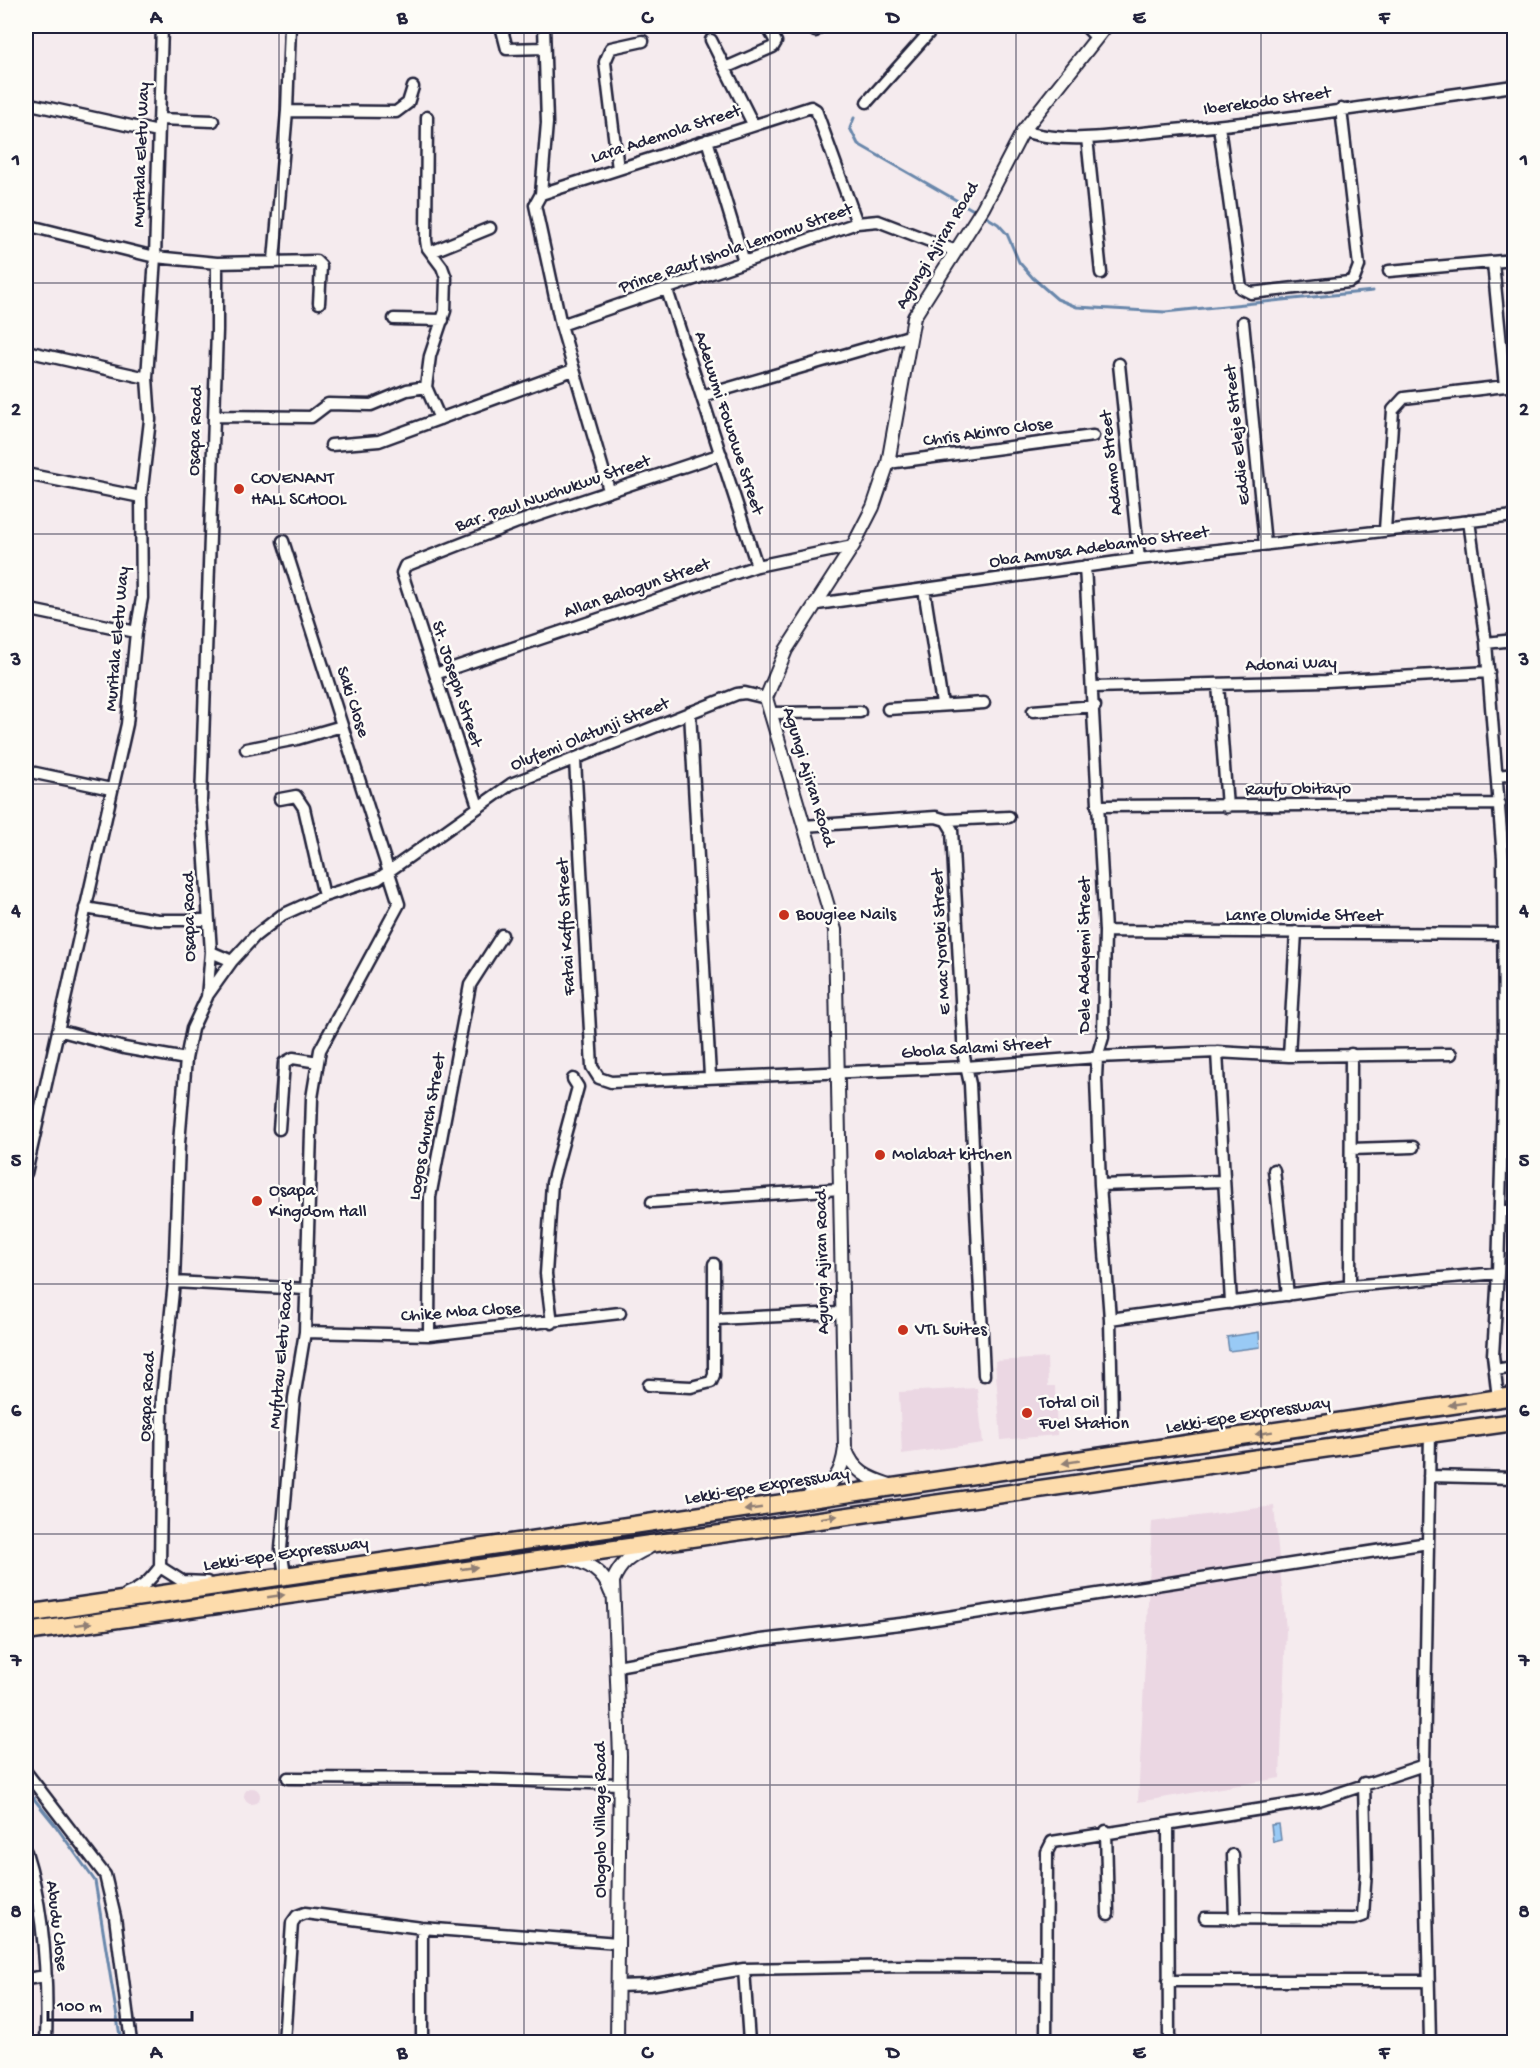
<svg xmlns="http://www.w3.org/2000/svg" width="1540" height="2068" font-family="'Gochi Hand',sans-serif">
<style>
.built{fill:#ebd7e3}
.water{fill:#99caf5;stroke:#6987ab;stroke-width:1.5}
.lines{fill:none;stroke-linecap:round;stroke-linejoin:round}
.stream{stroke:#6987ab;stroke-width:3}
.minor-casing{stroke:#22223b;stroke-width:15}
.tertiary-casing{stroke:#22223b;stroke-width:16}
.trunk-casing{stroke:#22223b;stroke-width:21}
.minor{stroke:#fdfcf7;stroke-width:10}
.tertiary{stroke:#fdfcf7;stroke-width:12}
.trunk{stroke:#fddcac;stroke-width:16}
.oneway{fill:#907f74}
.grid{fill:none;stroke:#22223b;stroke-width:1.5;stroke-opacity:0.55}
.poi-dot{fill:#c8321e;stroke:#fdfcf7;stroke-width:2}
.labels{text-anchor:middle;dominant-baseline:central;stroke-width:5;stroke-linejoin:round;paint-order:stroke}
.street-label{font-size:18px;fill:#22223b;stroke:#fdfcf7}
.poi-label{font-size:18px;fill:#22223b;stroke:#fdfcf7;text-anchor:start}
.neatline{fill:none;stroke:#22223b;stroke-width:2}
.grid-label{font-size:20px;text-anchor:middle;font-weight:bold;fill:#22223b}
</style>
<rect width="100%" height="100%" fill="#f5ebee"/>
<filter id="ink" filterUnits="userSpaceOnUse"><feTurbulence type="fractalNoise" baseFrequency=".0167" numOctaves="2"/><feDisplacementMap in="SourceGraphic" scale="12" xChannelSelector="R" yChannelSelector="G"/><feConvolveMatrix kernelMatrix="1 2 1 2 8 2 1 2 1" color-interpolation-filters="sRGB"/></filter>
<g filter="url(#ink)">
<path class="built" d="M1047,1358L1048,1386H1055L1057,1435L1001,1440L995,1361Z
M977,1388L983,1443L902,1454L899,1392Z
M1274,1506L1286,1630L1280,1778L1138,1802L1152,1522Z
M244 1796a8 8 0 1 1 16 0a8 8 0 1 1-16 0Z"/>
<path class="water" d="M1259,1332L1260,1347L1229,1351L1227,1337Z
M1279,1824L1281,1840L1273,1842L1271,1825Z"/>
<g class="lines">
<path class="stream" d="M854,118L850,128L858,144L977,212
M983,215L998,224L1007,234L1019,262L1033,278L1057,299L1077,307L1165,312L1373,291
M26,1789L55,1825L95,1881L121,2042"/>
<defs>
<path id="minor" d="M501,26L507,49L544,48
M1085,26L1095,36
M815,31L819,26
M711,40L753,124
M725,68L773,47L776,42L767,26
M867,102L935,26
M26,103L158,132
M287,111L396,112L408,103L413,87
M427,117L426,240L427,247L442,267L446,278L445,311L430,356L426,387L440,419
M159,119L213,121
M1219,126L1241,288L1251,293L1349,282L1354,279L1359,266L1341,109
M1023,131C1068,145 1117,135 1163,131C1280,121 1397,102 1514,86
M1087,138L1101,273
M707,140L744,262
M618,169L605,62L611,48L643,41
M541,194L547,123L544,26
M26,225L155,257L217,263L316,261L321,266L319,303
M431,252L490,228
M274,260L287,111L290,26
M1493,263L1505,386
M1389,271L1514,260
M667,290L757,566
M394,319L443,320
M1243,322L1265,544
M561,325L857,223L878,221L956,251
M26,351L147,378
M1119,364L1139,559
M702,396L909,336
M214,416L311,417L328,404L371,405L407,390L426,387
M331,445L379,441L573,370
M888,463L1093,436
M26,474L141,497
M609,490L561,325L535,205L541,194L811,107L816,110L857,223
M1469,521L1486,643L1503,858L1504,1063L1498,1273L1493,1355L1498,1398
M1385,530L1393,410L1404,398L1514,385
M283,541L399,904L320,1050L312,1098L305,1332L294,1398L281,1549L285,1575
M1085,566L1105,931L1103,1037L1097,1057L1096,1078L1100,1185L1110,1319L1112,1414
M924,589L942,704
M817,604L1139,559L1514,516
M26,609L136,632
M1486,643L1514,640
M435,674L757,566L853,546
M1218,684L1227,807
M1093,687L1326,681L1489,672
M888,709L984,703
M1033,711L1095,706
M690,712L710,1076
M770,713L860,712
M246,749L297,739L342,726
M575,760L592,1067L599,1078L611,1082L966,1067L1097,1057L1217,1052L1289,1056L1451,1054
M26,771L111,789
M1498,776L1514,774
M280,799L296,796L304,808L324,896
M478,806L402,573L405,566L515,523L721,454
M1097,806L1500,804
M946,820L1009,817
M804,826L936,817L946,820L952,830L964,1057L970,1084L984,1375
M85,908L158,920H209
M1105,931L1503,934
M211,952L232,961
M207,996L232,961L255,936L282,915L324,896L378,879L511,784L737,694L745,693L766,698
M58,1030L124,1048L186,1059
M1217,1052L1231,1303
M1289,1056L1296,932
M279,1129L284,1063L293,1058L318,1062
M1351,1149L1413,1147
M1274,1170L1288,1295
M26,1173L127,724L136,632L142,598L141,497L150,420L147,378L155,257L162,26
M1100,1185L1223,1181
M652,1202L840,1189
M1501,1211H1514
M174,1282L306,1289
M1350,1286L1351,1054
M716,1319L841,1313
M1110,1319L1350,1286L1498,1273
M552,1323L546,1274L552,1183L578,1087L573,1079
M305,1332L429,1335L620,1313
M429,1335L430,1197L470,985L502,935
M1495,1370L1514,1367
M649,1385L691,1387L711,1382L714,1375V1264
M1429,1476L1514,1478
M160,1567L162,1398L174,1282L179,1143L186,1059L192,1029L207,997L211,952L201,801L217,330V263
M160,1567L182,1581L207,1582
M127,1594C143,1588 150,1580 160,1567
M617,1666L761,1640L909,1623L1428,1543
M26,1772L105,1875L115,1917L131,2042
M288,1778L469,1779L619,1784
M1168,1824L1169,2042
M1106,1831L1108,1914
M26,1852C45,1912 48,1980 46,2042
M1233,1855L1235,1919
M1205,1918L1354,1919L1363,1916L1366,1870L1364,1783
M422,1928V2042
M744,1969L749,2042
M26,1979L46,1976
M1168,1981H1428
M617,1986L649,1985L744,1969L905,1966L1046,1967
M284,2042L292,1923L297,1916L305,1913L422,1928L618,1943
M1046,2042L1047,1852L1052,1842L1319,1800L1424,1765
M1430,2042L1424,1765L1430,1433"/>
<path id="tertiary" d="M846,1450C854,1472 868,1478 890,1485
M809,1495C834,1485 842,1474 845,1448L835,930L766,698L786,650L853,546L873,507L888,463L914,317L983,208L1023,131L1106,26
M567,1558C588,1563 604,1571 611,1593
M617,2042L620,1756L613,1581C620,1563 631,1556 648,1548"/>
<path id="trunk" d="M26,1614L1514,1396
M26,1632L1514,1422"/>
</defs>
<use href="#minor" class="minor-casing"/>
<use href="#tertiary" class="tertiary-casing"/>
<use href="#trunk" class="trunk-casing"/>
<use href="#minor" class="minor"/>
<use href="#tertiary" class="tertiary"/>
<use href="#trunk" class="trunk"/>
</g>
<defs><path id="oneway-solid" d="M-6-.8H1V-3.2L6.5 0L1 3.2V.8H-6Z" transform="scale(1.5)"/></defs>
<g class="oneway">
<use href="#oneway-solid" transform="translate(1457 1404) rotate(171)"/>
<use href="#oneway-solid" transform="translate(1264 1433) rotate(171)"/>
<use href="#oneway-solid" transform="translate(1071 1462) rotate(171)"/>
<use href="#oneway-solid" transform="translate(753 1509) rotate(172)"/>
<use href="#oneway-solid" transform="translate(829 1517) rotate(-8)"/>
<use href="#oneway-solid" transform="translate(469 1568) rotate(-8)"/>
<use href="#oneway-solid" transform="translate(276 1596) rotate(-8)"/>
<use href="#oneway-solid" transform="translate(83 1624) rotate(-8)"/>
</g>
</g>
<path class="grid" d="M279,26V2042M524,26V2042M770,26V2042M1016,26V2042M1261,26V2042M26,283H1514M26,534H1514M26,784H1514M26,1034H1514M26,1284H1514M26,1534H1514M26,1785H1514"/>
<g class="poi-dot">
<circle cx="239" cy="489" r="6"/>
<circle cx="784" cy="915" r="6"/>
<circle cx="880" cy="1155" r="6"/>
<circle cx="257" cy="1201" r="6"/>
<circle cx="903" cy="1330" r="6"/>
<circle cx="1027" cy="1413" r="6"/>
</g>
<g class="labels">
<g class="street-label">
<text transform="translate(1267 102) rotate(-8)">Iberekodo Street</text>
<text transform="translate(666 135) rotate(-18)">Lara Ademola Street</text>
<text transform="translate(142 155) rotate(-88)">Muritala Eletu Way</text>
<text transform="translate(938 246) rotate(-59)">Agungi Ajiran Road</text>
<text transform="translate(736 249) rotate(-19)">Prince Rauf Ishola Lemomu Street</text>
<text transform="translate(728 423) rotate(72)">Adewumi Fowowe Street</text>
<text transform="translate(196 431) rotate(-88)">Osapa Road</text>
<text transform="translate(988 433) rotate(-8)">Chris Akinro Close</text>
<text transform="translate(1238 435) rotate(-96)">Eddie Eleje Street</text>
<text transform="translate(1112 463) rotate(-96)">Adamo Street</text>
<text transform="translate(553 494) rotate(-19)">Bar. Paul Nwchukwu Street</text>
<text transform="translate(1099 548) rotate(-8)">Oba Amusa Adebambo Street</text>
<text transform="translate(637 589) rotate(-19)">Allan Balogun Street</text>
<text transform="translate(118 639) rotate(-85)">Muritala Eletu Way</text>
<text transform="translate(1291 665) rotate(-2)">Adonai Way</text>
<text transform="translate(456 684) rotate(72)">St. Joseph Street</text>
<text transform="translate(352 702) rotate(72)">Saki Close</text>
<text transform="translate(590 735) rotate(-22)">Olufemi Olatunji Street</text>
<text transform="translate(808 777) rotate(73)">Agungi Ajiran Road</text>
<text transform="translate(1298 790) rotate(-1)">Raufu Obitayo</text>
<text x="1304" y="916">Lanre Olumide Street</text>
<text transform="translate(190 917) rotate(-91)">Osapa Road</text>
<text transform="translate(567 927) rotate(-93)">Fatai Kaffo Street</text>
<text transform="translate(942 942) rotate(-93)">E Mac Yoroki Street</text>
<text transform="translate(1085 955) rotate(-90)">Dele Adeyemi Street</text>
<text transform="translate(976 1049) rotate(-4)">Gbola Salami Street</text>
<text transform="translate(428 1127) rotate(-80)">Logos Church Street</text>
<text transform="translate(823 1262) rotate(-91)">Agungi Ajiran Road</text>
<text transform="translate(461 1313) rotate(-4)">Chike Mba Close</text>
<text transform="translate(282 1355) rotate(-85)">Mufutau Eletu Road</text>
<text transform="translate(148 1397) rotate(-87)">Osapa Road</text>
<text transform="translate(1248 1416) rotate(-9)">Lekki-Epe Expressway</text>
<text transform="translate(767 1487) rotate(-9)">Lekki-Epe Expressway</text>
<text transform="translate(286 1555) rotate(-8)">Lekki-Epe Expressway</text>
<text transform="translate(601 1820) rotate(-90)">Ologolo Village Road</text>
<text transform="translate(56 1926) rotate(83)">Abudu Close</text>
</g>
<g class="poi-label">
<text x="251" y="479">COVENANT<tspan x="251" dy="21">HALL SCHOOL</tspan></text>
<text x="796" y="915">Bougiee Nails</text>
<text x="892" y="1155">Molabat kitchen</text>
<text x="269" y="1191">Osapa<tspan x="269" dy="21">Kingdom Hall</tspan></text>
<text x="915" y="1330">VTL Suites</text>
<text x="1039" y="1403">Total Oil<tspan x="1039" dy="21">Fuel Station</tspan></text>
</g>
</g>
<rect width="1540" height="2068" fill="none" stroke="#fdfcf7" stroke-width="66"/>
<path d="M48 2011v9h144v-9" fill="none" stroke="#22223b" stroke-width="3"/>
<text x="57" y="2011" font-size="18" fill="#22223b" stroke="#fdfcf7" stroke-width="4.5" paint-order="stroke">100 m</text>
<rect x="33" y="33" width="1474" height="2002" class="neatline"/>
<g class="grid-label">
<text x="156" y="23">A</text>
<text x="402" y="23">B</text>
<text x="647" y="23">C</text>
<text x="893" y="23">D</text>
<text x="1139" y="23">E</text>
<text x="1384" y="23">F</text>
<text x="16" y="165">1</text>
<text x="1524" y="165">1</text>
<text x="16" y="415">2</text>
<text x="1524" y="415">2</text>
<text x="16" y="665">3</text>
<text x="1524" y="665">3</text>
<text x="16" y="916">4</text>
<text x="1524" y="916">4</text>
<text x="16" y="1166">5</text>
<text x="1524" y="1166">5</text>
<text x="16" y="1416">6</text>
<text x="1524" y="1416">6</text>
<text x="16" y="1666">7</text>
<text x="1524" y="1666">7</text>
<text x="16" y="1917">8</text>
<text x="1524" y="1917">8</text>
<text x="156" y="2058">A</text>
<text x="402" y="2058">B</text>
<text x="647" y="2058">C</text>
<text x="893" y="2058">D</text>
<text x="1139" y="2058">E</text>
<text x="1384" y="2058">F</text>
</g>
</svg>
